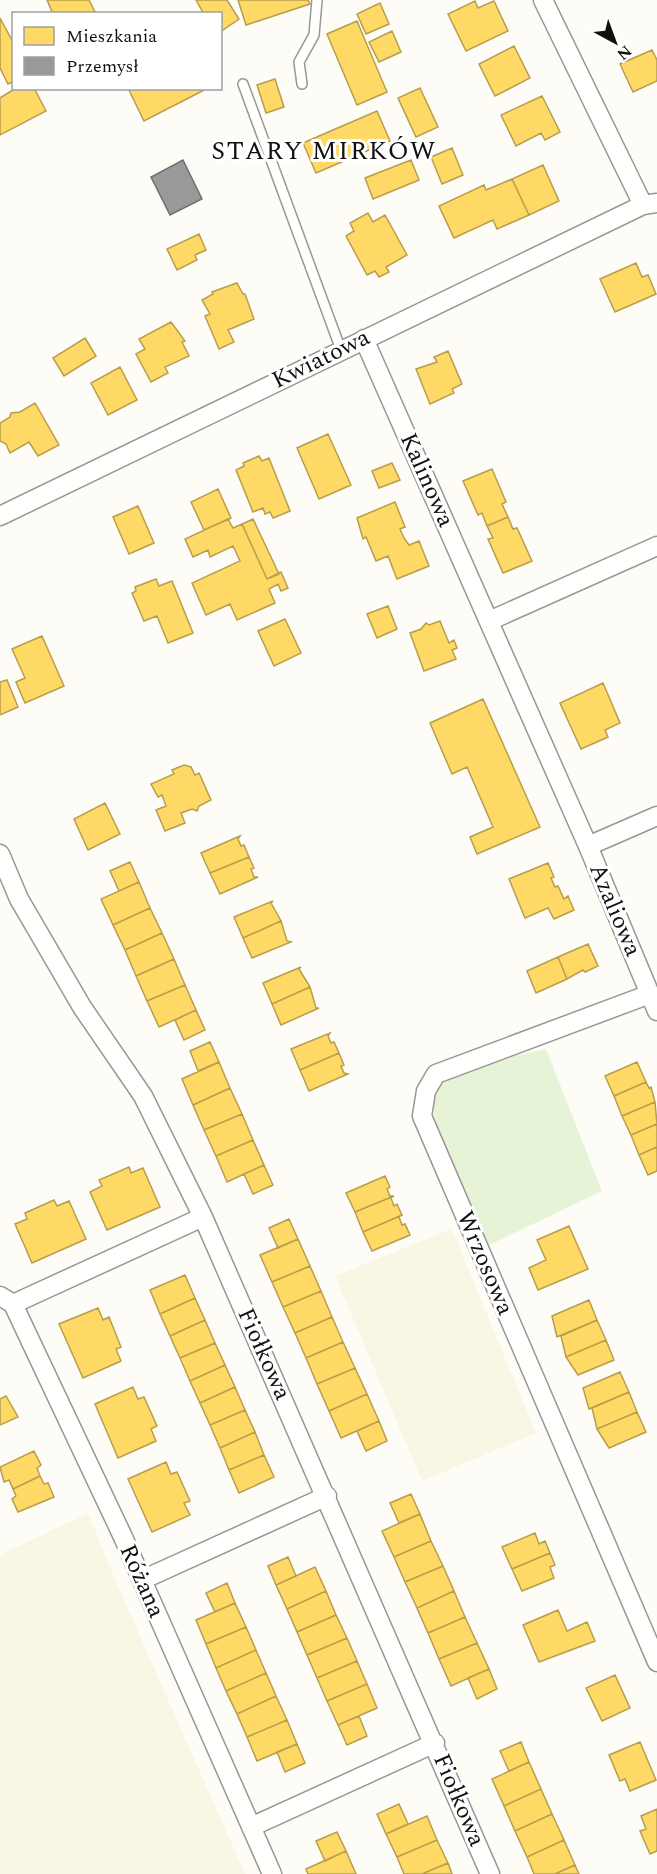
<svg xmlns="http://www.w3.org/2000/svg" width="657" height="1874" font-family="Spectral,serif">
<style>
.farmland{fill:#f9f7e4}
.green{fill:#e7f3d7}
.homes{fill:#ffd966;stroke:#b89d4c;stroke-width:1.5}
.industry{fill:#999;stroke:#707070;stroke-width:1.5}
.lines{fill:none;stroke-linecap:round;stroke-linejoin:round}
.lane-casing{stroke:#979795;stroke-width:12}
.street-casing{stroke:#979795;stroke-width:21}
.lane{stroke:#fffffe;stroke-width:9}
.street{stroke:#fffffe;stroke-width:18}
.labels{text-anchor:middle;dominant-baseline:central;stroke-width:6;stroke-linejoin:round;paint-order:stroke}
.street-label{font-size:24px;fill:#111;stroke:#fff}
.neighbourhood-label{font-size:26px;letter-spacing:1.5px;fill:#111;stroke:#fff}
</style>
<rect width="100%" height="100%" fill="#fdfcf7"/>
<path class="farmland" d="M452,1229L536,1433L422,1481L335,1276Z
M88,1513L114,1577L245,1874H0V1555Z"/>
<path class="green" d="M546,1049L602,1191L489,1245L438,1130L432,1104L441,1081L481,1063Z"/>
<path class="homes" d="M47,0H89L96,14H53Z
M196,0H227L239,19L220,32V14H204Z
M238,0H308L310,4L246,25Z
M475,1L478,8L494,1L508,31L466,51L448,14Z
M380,3L389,24L366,34L357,14Z
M0,18L14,44V85L12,82L8,84L0,68Z
M357,21L387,92L357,105L327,34Z
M392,31L401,52L379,62L369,42Z
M514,46L530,78L495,96L479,64Z
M652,50L657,60V81L633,92L620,64Z
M275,79L284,107L266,113L257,85Z
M16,88H34L46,111L0,135V98Z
M128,88H208L144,121Z
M420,88L438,127L416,137L398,98Z
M542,96L560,132L545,140L541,133L516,146L501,115Z
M377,111L390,141L316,173L303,143Z
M452,148L463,175L442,184L431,157Z
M411,160L419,180L373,199L365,178Z
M543,165L559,201L529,215L512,179Z
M512,179L529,215L497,229L493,220L454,238L439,206L484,185L486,190Z
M368,213L373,222L385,215L407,255L386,267L389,272L379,277L375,271L367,275L346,236L354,231L350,223Z
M199,234L206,250L195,255L197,260L177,270L167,249Z
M636,263L642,277L648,275L656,294L615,312L600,279Z
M237,283L243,294H245L254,319L228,330L234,342L219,349L205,316L210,314L202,300L213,294L212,292Z
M171,322L185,341L182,342L189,356L165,367L168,373L151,382L136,354L145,349L139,339Z
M85,338L96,356L64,376L53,358Z
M448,351L462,384L452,389L454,393L430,404L416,369L437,362L434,357Z
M120,367L137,400L108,415L91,383Z
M35,403L59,445L38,456L29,442L10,453L6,444L0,441V423L10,417L11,413L20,412Z
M328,434L351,485L319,499L297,448Z
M259,456L262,461L269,458L290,511L273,518L270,512L265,514L263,508L253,512L236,470L244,466L243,463Z
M392,463L400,480L379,488L372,471Z
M492,469L506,502L502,504L508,517L487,526L482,513L478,515L463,481Z
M218,489L231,518L204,530L191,502Z
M395,502L405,527L400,529L404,538L409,545L419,541L429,566L397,579L388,556L376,561L366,537L363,539L357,518Z
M138,506L154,543L129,554L113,517Z
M508,517L513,529L517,528L532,561L503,573L488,539L493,538L487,526Z
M228,519L233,528L242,524L267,579L281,572L288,588L281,591L278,584L269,589L275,603L237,620L230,604L206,615L192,583L240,561L233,546L210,557L208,550L193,557L185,539Z
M253,519L279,574L267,579L242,524Z
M156,579L159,586L172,581L193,633L168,643L157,616L144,621L132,593L136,591L135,587Z
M388,606L397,629L377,638L367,614Z
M285,619L301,653L274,666L258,631Z
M440,621L449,643L454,640L457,648L452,650L456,659L424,671L410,633L421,629L426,623L429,625Z
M42,636L64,686L25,703L16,682L25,678L12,649Z
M7,680L18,707L0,715V682Z
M603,683L620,723L605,730L608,737L581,749L560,703Z
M483,699L540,827L477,854L470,837L493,827L467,767L452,774L430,723Z
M184,765L191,767L195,775L199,773L211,800L199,806L197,811L192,809L181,813L185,823L165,831L156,810L166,806L162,795L158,797L151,784L174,774L172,770Z
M105,803L120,834L88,850L74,819Z
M240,836L238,839L241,846L244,845L249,857L210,873L201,853Z
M249,857L254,868L251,869L254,877H258L220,894L210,873Z
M130,862L139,882L119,891L110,871Z
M548,863L554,877L551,878L555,887L558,886L564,899L568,896L574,910L554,919L548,908L525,918L509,879Z
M139,882L150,908L113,925L101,899Z
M273,901L271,903L281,921L243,938L234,917Z
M150,908L162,933L125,950L113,925Z
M281,921L287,941L291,942L252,958L243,938Z
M162,933L174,959L136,976L125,950Z
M588,944L598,966L585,972L583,970L567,979L558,957Z
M558,957L567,979L536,993L527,971Z
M174,959L185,985L147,1001L136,976Z
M301,967L299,969L310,987L272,1004L263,983Z
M185,985L196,1010L159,1027L147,1001Z
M310,987L316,1008H319L281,1025L272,1004Z
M196,1010L205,1030L184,1040L175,1020Z
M330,1033L328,1036L331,1043L334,1042L339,1053L300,1070L291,1049Z
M210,1042L219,1062L198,1071L190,1051Z
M339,1053L344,1065L341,1066L344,1073L348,1074L309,1091L300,1070Z
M219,1062L230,1088L193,1105L182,1079Z
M637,1062L646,1082L614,1096L605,1076Z
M646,1082L649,1088L651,1087L655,1102L622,1116L614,1096Z
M230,1088L242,1114L204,1130L193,1105Z
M655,1102L657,1124L631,1135L622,1116Z
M242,1114L253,1140L216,1156L204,1130Z
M657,1124V1147L639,1155L631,1135Z
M253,1140L264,1165L227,1182L216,1156Z
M657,1147V1171L648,1175L639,1155Z
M264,1165L273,1185L253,1194L244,1174Z
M129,1167L131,1173L143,1168L160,1207L107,1230L90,1192L102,1186L99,1180Z
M385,1176L390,1187L387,1189L390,1196H394L355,1212L346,1193Z
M394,1196L391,1198L394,1206L397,1204L402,1215L363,1232L355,1212Z
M54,1200L57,1206L69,1201L86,1239L32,1263L15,1224L27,1219L25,1213Z
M402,1215L399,1217L402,1225L405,1224L410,1235L372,1251L363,1232Z
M289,1219L298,1239L278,1248L269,1228Z
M569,1226L588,1269L538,1290L529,1268L546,1260L537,1240Z
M298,1239L310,1266L272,1282L260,1255Z
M310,1266L321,1291L283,1307L272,1282Z
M185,1275L195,1298L160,1314L150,1290Z
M321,1291L332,1317L295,1333L283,1307Z
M195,1298L205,1320L170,1336L160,1314Z
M589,1300L597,1320L557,1337L552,1316Z
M98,1308L103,1320L109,1317L121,1347L116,1349L121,1361L83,1378L59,1324Z
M332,1317L343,1342L306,1358L295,1333Z
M205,1320L215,1343L180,1358L170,1336Z
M597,1320L606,1340L566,1357L561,1336Z
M606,1340L614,1360L578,1375L566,1357Z
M343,1342L355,1368L317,1384L306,1358Z
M215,1343L225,1365L190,1381L180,1358Z
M225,1365L235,1387L200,1403L190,1381Z
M355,1368L367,1394L329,1411L317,1384Z
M620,1372L629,1392L589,1409L583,1388Z
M133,1387L138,1399L144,1397L157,1426L151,1429L156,1441L118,1458L95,1404Z
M235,1387L245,1410L210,1425L200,1403Z
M629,1392L637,1412L597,1429L592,1408Z
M367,1394L379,1421L341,1438L329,1411Z
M6,1396L18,1417L0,1425V1399Z
M245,1410L255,1432L220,1448L210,1425Z
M637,1412L646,1432L609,1448L597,1429Z
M379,1421L387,1441L366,1451L357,1431Z
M255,1432L264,1455L229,1470L220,1448Z
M34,1451L41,1465L37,1468L40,1476L13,1489L9,1480L4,1482L0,1467Z
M264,1455L274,1477L239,1493L229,1470Z
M166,1462L171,1474L177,1472L190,1501L184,1503L190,1515L152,1532L128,1479Z
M40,1476L44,1484L48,1483L54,1497L18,1512L12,1499L16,1496L13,1489Z
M411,1494L420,1514L399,1523L390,1503Z
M420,1514L431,1541L394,1557L382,1531Z
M535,1533L539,1544L545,1541L550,1553L512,1569L502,1547Z
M431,1541L443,1566L405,1582L394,1557Z
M550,1553L555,1565L550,1567L554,1578L522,1591L512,1569Z
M288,1557L296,1576L276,1585L268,1566Z
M443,1566L454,1591L417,1608L405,1582Z
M315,1567L326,1591L287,1609L276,1585Z
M227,1583L235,1603L215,1612L206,1593Z
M326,1591L336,1615L297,1632L287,1609Z
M454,1591L465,1617L428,1633L417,1608Z
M235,1603L246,1627L206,1644L196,1620Z
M558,1610L567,1631L587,1622L595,1641L539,1662L523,1625Z
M336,1615L347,1638L307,1655L297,1632Z
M465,1617L477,1643L439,1659L428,1633Z
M246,1627L256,1650L216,1668L206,1644Z
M347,1638L357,1661L317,1678L307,1655Z
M477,1643L489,1669L451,1686L439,1659Z
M256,1650L266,1673L226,1691L216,1668Z
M357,1661L367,1684L327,1701L317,1678Z
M489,1669L497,1689L477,1699L468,1678Z
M266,1673L276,1696L237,1714L226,1691Z
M615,1675L630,1708L602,1721L586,1688Z
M367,1684L377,1708L338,1725L327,1701Z
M276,1696L287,1720L247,1737L237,1714Z
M359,1716L367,1736L347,1745L338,1725Z
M287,1720L297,1744L257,1761L247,1737Z
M521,1742L529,1762L509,1771L500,1751Z
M640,1742L656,1780L630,1791L625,1779L620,1781L609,1755Z
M297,1744L305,1763L285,1772L277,1752Z
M529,1762L541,1789L504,1806L492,1779Z
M541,1789L552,1814L515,1831L504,1806Z
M399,1804L408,1824L386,1834L377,1814Z
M657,1809V1851L650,1854L640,1831L646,1829L641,1816Z
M552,1814L564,1840L527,1857L515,1831Z
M427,1816L437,1840L397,1857L386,1834Z
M337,1832L346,1851L325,1861L316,1841Z
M437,1840L448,1863L422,1874H404L397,1857Z
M564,1840L575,1865L555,1874H534L527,1857Z
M346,1851L356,1874H308L306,1869Z
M448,1863L452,1874H422Z
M575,1865L579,1874H555Z"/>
<path class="industry" d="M183,160L202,199L170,215L151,177Z"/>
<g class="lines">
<defs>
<path id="lane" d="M243,84L341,350
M302,84L299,62L314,35L317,0"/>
<path id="street" d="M543,0L643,205
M364,339L588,846L657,1011
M0,516L643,205L657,203
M489,621L657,546
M588,846L657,816
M0,854L19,899L82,1007L143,1096L203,1217L490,1874
M650,994L436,1074L426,1091L422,1116L657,1662
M0,1296L13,1304L123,1537L272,1874
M13,1304L203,1217
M142,1580L327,1496
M251,1827L435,1743"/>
</defs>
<use href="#lane" class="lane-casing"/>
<use href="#street" class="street-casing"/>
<use href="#lane" class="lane"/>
<use href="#street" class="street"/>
</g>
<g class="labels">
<g class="street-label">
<text transform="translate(321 359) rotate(-26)">Kwiatowa</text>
<text transform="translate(427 480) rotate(66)">Kalinowa</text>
<text transform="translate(615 910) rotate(67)">Azaliowa</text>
<text transform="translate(485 1263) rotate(67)">Wrzosowa</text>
<text transform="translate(264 1354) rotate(66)">Fiołkowa</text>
<text transform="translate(142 1581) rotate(66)">Różana</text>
<text transform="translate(459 1800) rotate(67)">Fiołkowa</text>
</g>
<g class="neighbourhood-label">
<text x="324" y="151">STARY MIRKÓW</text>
</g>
</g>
<rect x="12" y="12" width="210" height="78" fill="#ffffff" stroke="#a0a0a0" stroke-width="1.5"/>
<rect x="24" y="27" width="30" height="18" fill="#ffd966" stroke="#a0a0a0" stroke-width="1.5"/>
<text x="66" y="42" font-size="18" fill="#111111">Mieszkania</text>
<rect x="24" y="57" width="30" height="18" fill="#999999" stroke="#a0a0a0" stroke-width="1.5"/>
<text x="66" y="72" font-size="18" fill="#111111">Przemysł</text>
<g transform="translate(615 42) rotate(139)" stroke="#ffffff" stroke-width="4.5" paint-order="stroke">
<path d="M0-4.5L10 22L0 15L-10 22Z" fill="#111111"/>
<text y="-9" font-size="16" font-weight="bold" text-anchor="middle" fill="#111111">N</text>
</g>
</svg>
